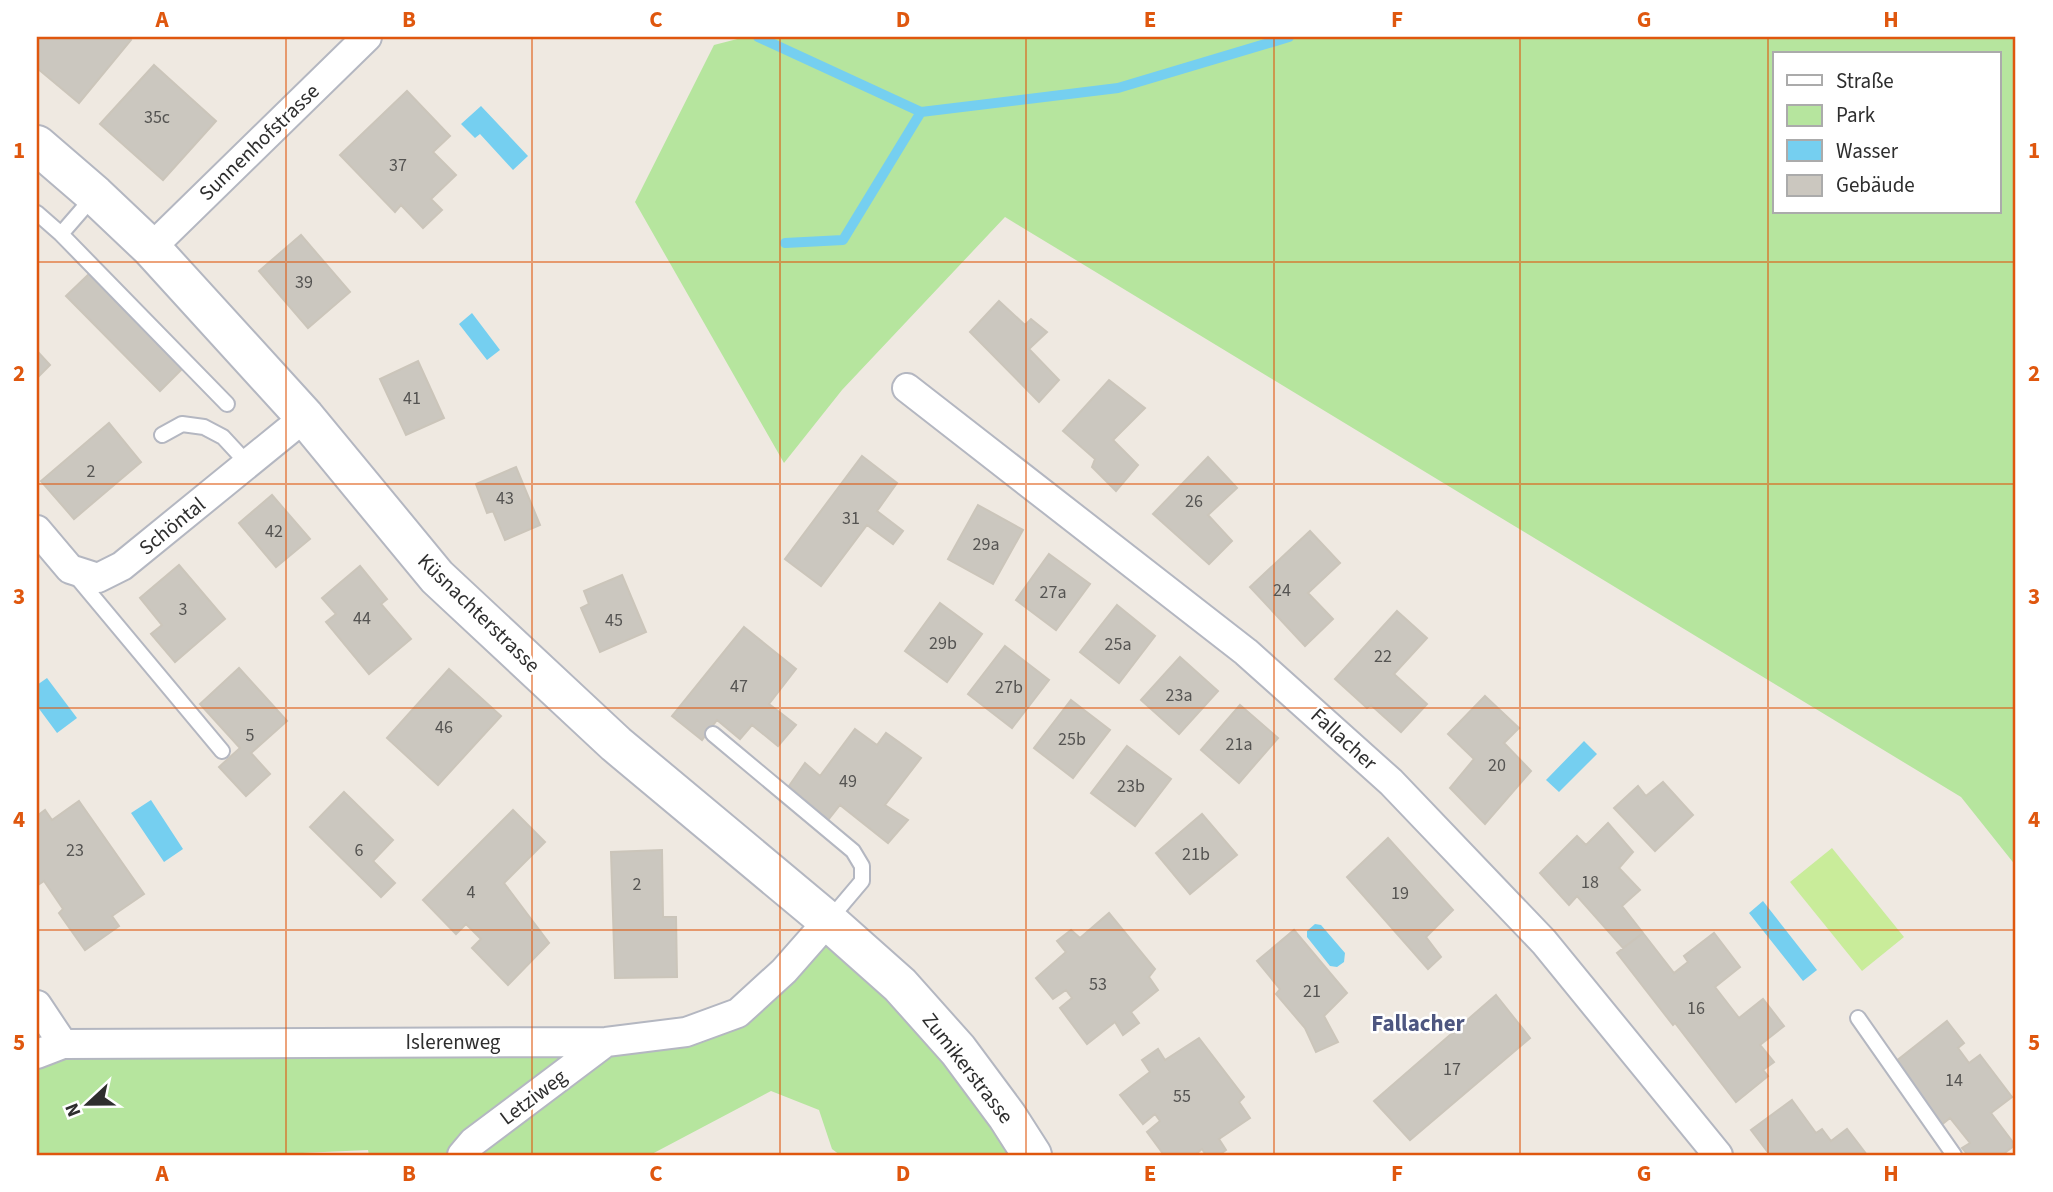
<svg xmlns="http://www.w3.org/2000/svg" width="2053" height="1192" font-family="'Source Sans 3',sans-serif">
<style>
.green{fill:#b6e59e;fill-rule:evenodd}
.pitch{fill:#c9ec9a}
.water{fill:#75cff0}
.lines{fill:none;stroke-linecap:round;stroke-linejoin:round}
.stream{stroke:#75cff0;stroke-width:10}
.building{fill:#cbc7bf;stroke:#cbc5ba;stroke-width:2}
.lane-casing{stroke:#b4b7c1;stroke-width:18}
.street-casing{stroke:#b4b7c1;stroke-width:32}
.secondary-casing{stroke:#b4b7c1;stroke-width:42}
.lane{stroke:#fff;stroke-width:14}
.street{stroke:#fff;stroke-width:28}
.secondary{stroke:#fff;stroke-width:38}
.grid{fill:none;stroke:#df570e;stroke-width:2;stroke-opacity:0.55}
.labels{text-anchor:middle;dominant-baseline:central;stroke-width:5;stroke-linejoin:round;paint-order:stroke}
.number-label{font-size:18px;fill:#555452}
.street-label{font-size:21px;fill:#2e2e2e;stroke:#fff}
.neighbourhood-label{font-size:23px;font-weight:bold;fill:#4d5680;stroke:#fff}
.neatline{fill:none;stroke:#df570e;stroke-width:2.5}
.grid-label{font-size:23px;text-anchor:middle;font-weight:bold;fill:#df570e}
</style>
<rect width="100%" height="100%" fill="#efe9e1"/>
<path class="green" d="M745,37H2016V866L1961,797L1005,217L842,390L784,463L635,202L714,45ZM1775,54H1999V212H1775Z
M828,921L900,985L1014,1155H840L832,1149L819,1110L771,1091L650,1155H369L368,1150L258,1155H37V1054L606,1042L738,1013Z"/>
<path class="pitch" d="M1832,848L1904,937L1862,971L1790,882Z"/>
<path class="water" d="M481,106L528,156L513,170L480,134L475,138L461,124Z
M472,313L500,350L487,360L459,324Z
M47,678L77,718L57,733L37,706V685Z
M1584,741L1597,754L1559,792L1546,780Z
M151,800L183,849L164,862L131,813Z
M1763,901L1817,970L1803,981L1749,913Z
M1315,924L1321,925L1345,953L1344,962L1337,967L1330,966L1307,937V931Z"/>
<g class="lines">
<path class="stream" d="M758,37L921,112L1118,88L1289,37
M785,243L843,240L921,112"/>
</g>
<path class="building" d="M37,37H127L131,40L79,103L37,68Z
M154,65L216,121L163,180L100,124Z
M407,91L450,136L433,152L456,175L431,199L442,210L423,228L401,205L395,212L340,155Z
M301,235L350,292L308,328L259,271Z
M89,274L182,369L160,391L66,296Z
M999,301L1025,325L1031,319L1047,332L1029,349L1059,380L1039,402L970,332Z
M37,351L50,365L37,378Z
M418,361L444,418L406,435L380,379Z
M1109,380L1145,408L1113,440L1138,465L1116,491L1092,467L1095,459L1063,431Z
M109,423L141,462L74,519L41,481Z
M862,456L897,483L877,511L903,531L893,544L867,525L821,586L785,559Z
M1208,457L1237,488L1208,515L1232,541L1209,564L1153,514Z
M516,467L540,525L505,540L493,511L487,513L476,484Z
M272,495L310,539L276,567L239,523Z
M978,505L1023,530L993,584L948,559Z
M1310,531L1340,563L1308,593L1333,619L1305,646L1250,587Z
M1049,554L1090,584L1056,630L1016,600Z
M179,565L225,619L175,662L151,634L162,625L140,598Z
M360,566L387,599L381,604L411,639L369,674L326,622L336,614L322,598Z
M622,575L646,632L600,652L581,608L589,604L584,591Z
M940,603L982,634L947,682L905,651Z
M1117,605L1155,636L1119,683L1080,652Z
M1397,611L1427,638L1394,674L1427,704L1401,732L1371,705L1367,708L1335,679Z
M744,627L796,669L769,704L796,725L778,746L752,725L740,739L717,720L702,740L672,716Z
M1005,646L1049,680L1012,728L968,694Z
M1180,657L1218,691L1179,734L1141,700Z
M239,668L287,721L251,753L270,774L246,796L219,767L240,748L200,704Z
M449,669L501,716L438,785L387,738Z
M1485,696L1519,728L1504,743L1531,771L1485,824L1450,788L1474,759L1448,734Z
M1071,700L1110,730L1073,778L1034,748Z
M1240,705L1278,738L1239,783L1201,750Z
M855,729L877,745L886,733L921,758L885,805L908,820L888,843L840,805L828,820L789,786L805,763L820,776Z
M1127,746L1171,779L1135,826L1091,793Z
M1663,782L1693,815L1655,851L1614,808L1638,786L1646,796Z
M344,792L393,840L373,861L395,883L381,897L310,827Z
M79,801L144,894L112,916L119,926L85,950L59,913L63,909L44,881L38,885L37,882V816L45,810L52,820Z
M513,810L545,842L504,883L549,943L508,985L472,948L481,939L466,924L456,934L423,900Z
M1202,814L1237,855L1190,894L1156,853Z
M1608,823L1633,852L1619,868L1640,890L1622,906L1643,933L1623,948L1577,896L1569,905L1540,873L1577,836L1586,845Z
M1388,838L1453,910L1426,937L1441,957L1428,969L1347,877Z
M662,850L663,917H676L677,977L615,978L611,852Z
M1109,913L1155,969L1149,977L1158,990L1131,1012L1139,1023L1123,1035L1115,1022L1087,1044L1060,1008L1072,998L1066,990L1053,999L1036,978L1066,952L1057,941L1071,930L1080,938Z
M1294,930L1347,993L1324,1016L1338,1042L1316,1052L1305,1028L1276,994L1280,989L1257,961Z
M1643,933L1674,973L1688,962L1684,956L1714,933L1740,967L1715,987L1739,1018L1763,999L1784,1026L1760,1045L1774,1062L1763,1070L1768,1076L1736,1102L1675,1023L1673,1025L1617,953Z
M1496,995L1530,1038L1410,1140L1374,1101Z
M1947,1021L1964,1043L1958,1048L1969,1063L1980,1055L2012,1097L1991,1113L2015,1145L2002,1155H1968L1962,1148L1970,1143L1950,1118L1940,1126L1924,1104L1926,1102L1895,1062Z
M1199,1038L1244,1097L1239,1102L1250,1118L1219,1139L1226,1150L1219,1155H1206L1202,1149L1195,1155H1164L1147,1132L1160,1121L1155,1114L1143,1124L1120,1095L1150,1072L1142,1060L1158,1049L1165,1060Z
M1792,1100L1816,1133L1822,1129L1831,1141L1847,1129L1867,1155H1770L1751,1130Z"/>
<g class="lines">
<defs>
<path id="lane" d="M37,213L61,234L94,196
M61,234L227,404
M162,435L182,424L204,427L223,437L248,464
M75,575L222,751
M713,734L853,851L862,866V881L829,920
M1858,1018L1954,1155"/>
<path id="street" d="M151,248L367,37
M907,388L1246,652L1391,782L1544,942L1718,1155
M37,530L70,569L98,578L122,566L305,417
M37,1005L63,1044
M37,1054L63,1044L606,1042L686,1032L738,1013L784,971L828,921
M462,1155L473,1142L606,1042"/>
<path id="secondary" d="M37,145L95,195L151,248L305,417L437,577L616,744L828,921L900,985L958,1050L1007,1116L1032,1155"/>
</defs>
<use href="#lane" class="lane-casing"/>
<use href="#street" class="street-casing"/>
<use href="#secondary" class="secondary-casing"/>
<use href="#lane" class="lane"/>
<use href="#street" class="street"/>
<use href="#secondary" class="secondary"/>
</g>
<path class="grid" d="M286,37V1155M532,37V1155M780,37V1155M1026,37V1155M1274,37V1155M1520,37V1155M1768,37V1155M37,262H2016M37,484H2016M37,708H2016M37,930H2016"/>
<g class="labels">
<g class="number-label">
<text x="157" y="117">35c</text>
<text x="398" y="165">37</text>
<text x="304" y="282">39</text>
<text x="412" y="398">41</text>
<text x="91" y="471">2</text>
<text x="505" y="498">43</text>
<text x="1194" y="501">26</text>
<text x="851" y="518">31</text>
<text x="274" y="531">42</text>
<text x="986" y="544">29a</text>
<text x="1282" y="590">24</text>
<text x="1053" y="592">27a</text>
<text x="183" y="609">3</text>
<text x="362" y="618">44</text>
<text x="614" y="620">45</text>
<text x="943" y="643">29b</text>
<text x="1118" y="644">25a</text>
<text x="1383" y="656">22</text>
<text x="739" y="686">47</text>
<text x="1009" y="687">27b</text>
<text x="1179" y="695">23a</text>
<text x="444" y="727">46</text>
<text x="250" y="735">5</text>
<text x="1072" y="739">25b</text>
<text x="1239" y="744">21a</text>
<text x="1497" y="765">20</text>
<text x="848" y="781">49</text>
<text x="1131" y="786">23b</text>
<text x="75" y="850">23</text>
<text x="359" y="850">6</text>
<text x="1196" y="854">21b</text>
<text x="1590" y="882">18</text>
<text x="637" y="884">2</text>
<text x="471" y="892">4</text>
<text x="1400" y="893">19</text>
<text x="1098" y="984">53</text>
<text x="1312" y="991">21</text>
<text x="1696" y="1008">16</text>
<text x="1452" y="1069">17</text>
<text x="1954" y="1080">14</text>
<text x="1182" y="1096">55</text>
</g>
<g class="street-label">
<text transform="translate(259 142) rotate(-44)">Sunnenhofstrasse</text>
<text transform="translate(172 526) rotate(-39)">Schöntal</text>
<text transform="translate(479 613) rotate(44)">Küsnachterstrasse</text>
<text transform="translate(1344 739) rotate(42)">Fallacher</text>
<text x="453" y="1042">Islerenweg</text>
<text transform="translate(968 1068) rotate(52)">Zumikerstrasse</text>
<text transform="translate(533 1097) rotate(-37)">Letziweg</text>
</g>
<g class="neighbourhood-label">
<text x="1418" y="1023">Fallacher</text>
</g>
</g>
<rect width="2053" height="1192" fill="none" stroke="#ffffff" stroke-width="77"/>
<rect x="1773" y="52" width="228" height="161" fill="#ffffff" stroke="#ababab" stroke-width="2"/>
<rect x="1787" y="75" width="35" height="10" fill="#ffffff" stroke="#ababab" stroke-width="2"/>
<text x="1836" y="88" font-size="21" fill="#2e2e2e">Straße</text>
<rect x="1787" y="105" width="35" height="21" fill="#b6e59e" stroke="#ababab" stroke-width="2"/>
<text x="1836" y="122" font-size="21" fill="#2e2e2e">Park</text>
<rect x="1787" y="140" width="35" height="21" fill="#75cff0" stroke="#ababab" stroke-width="2"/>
<text x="1836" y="158" font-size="21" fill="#2e2e2e">Wasser</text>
<rect x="1787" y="175" width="35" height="21" fill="#cbc7bf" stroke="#ababab" stroke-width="2"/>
<text x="1836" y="192" font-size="21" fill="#2e2e2e">Gebäude</text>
<g transform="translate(88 1104) rotate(248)" stroke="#ffffff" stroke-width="5" paint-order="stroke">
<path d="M0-5L12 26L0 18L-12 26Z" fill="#2e2e2e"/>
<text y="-10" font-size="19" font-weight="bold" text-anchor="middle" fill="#2e2e2e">N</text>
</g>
<rect x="38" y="38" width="1976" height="1116" class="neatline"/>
<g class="grid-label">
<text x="162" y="27">A</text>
<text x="409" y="27">B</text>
<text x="656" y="27">C</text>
<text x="903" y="27">D</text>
<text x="1150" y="27">E</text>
<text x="1397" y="27">F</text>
<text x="1644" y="27">G</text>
<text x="1891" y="27">H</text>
<text x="19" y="158">1</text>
<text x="2034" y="158">1</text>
<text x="19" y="381">2</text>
<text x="2034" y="381">2</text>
<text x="19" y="604">3</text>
<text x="2034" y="604">3</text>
<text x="19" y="827">4</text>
<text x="2034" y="827">4</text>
<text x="19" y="1050">5</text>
<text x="2034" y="1050">5</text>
<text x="162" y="1181">A</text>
<text x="409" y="1181">B</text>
<text x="656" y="1181">C</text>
<text x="903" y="1181">D</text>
<text x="1150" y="1181">E</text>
<text x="1397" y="1181">F</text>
<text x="1644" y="1181">G</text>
<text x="1891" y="1181">H</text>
</g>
</svg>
